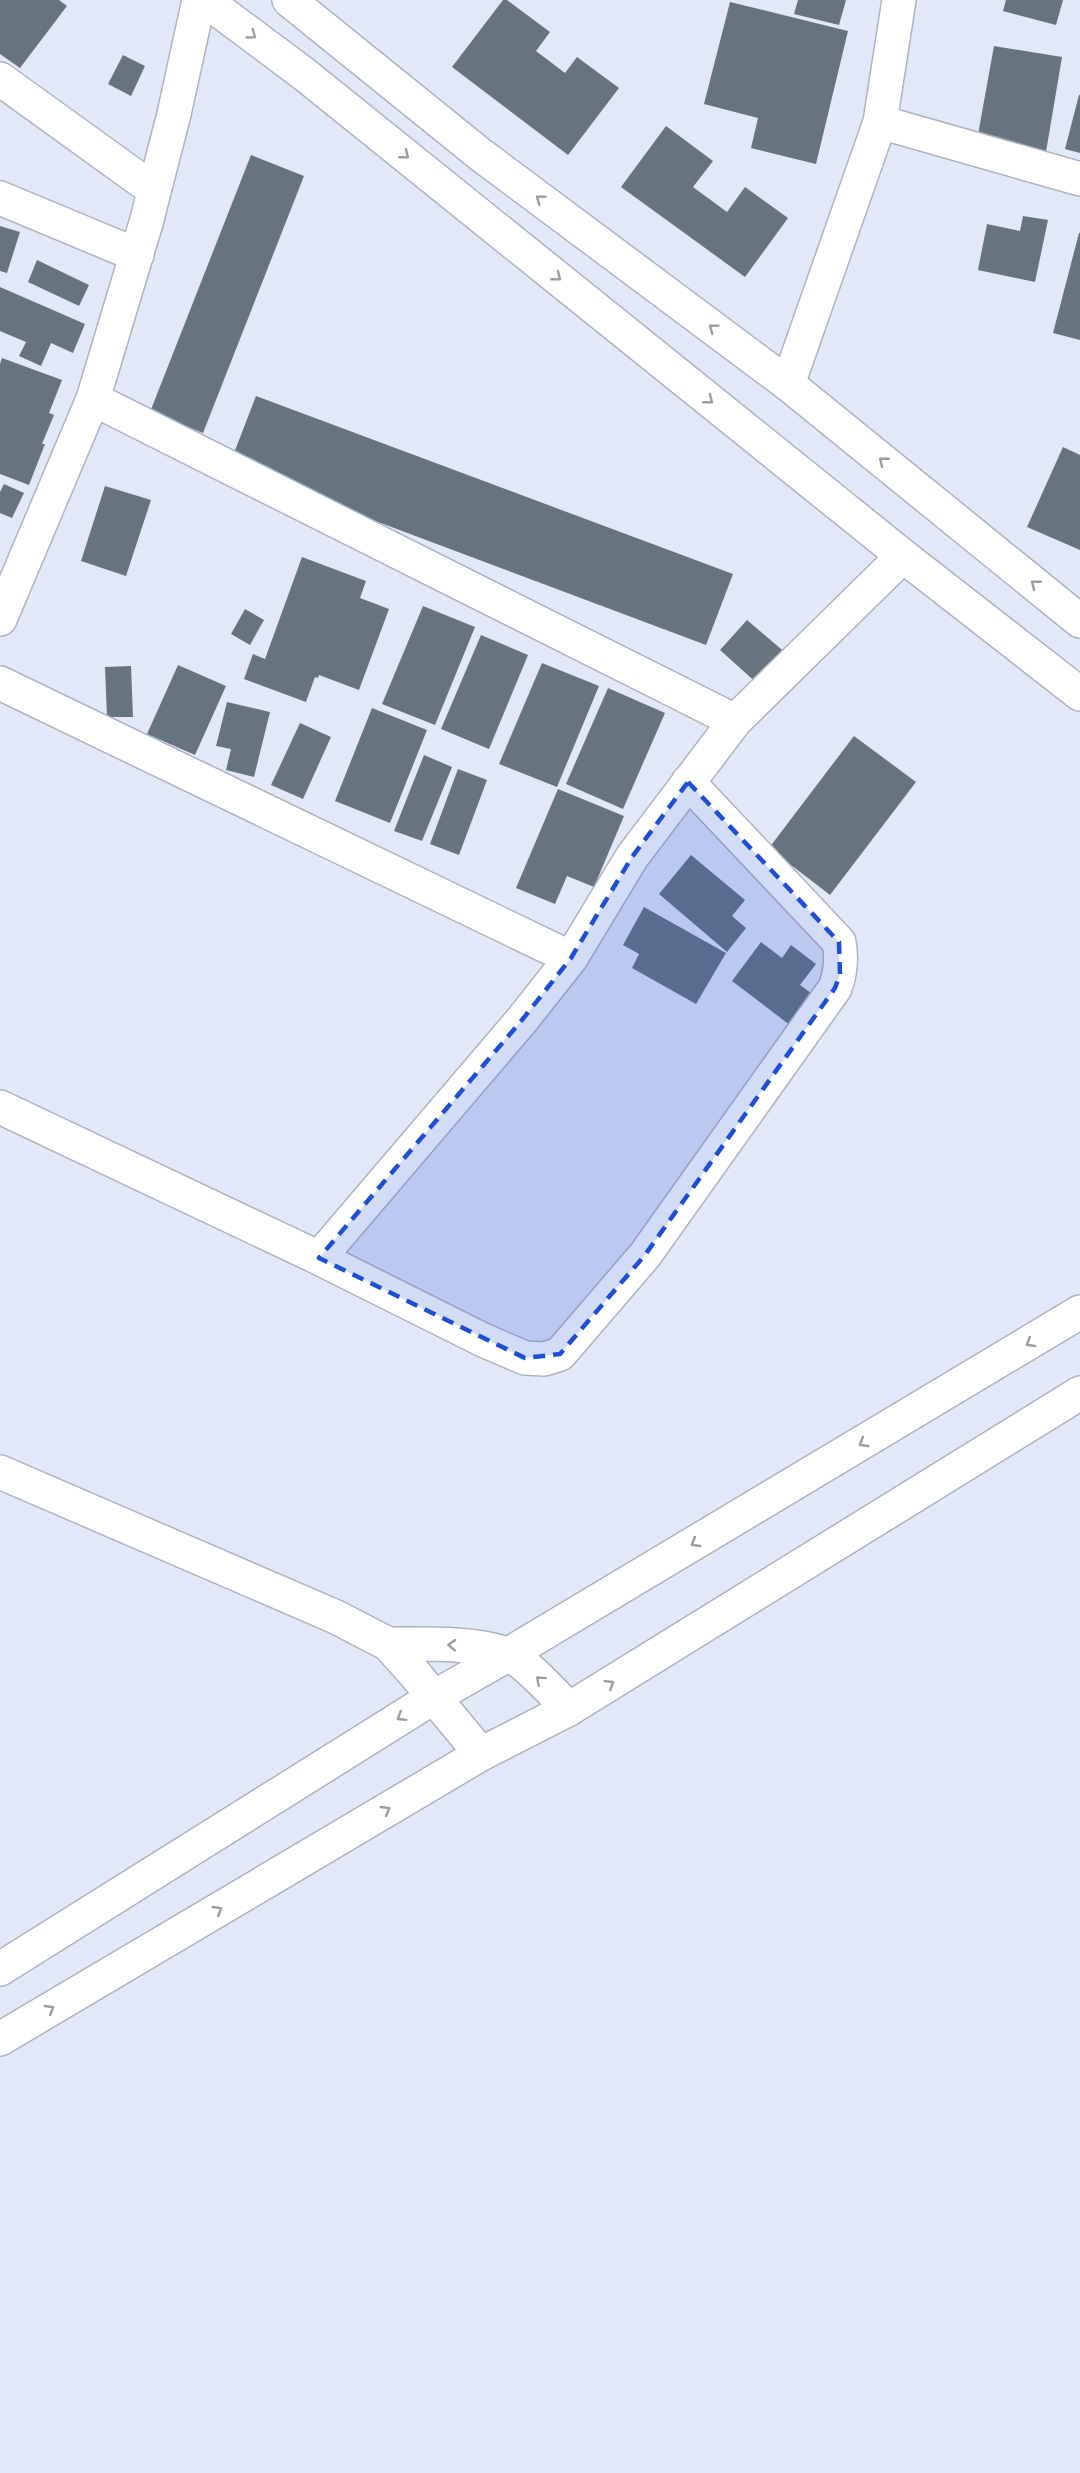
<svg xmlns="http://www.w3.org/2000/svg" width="1080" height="2473" font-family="Karla,sans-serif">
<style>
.building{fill:#67747e}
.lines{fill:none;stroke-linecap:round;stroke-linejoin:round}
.minor-casing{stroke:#aeb3c2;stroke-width:36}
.major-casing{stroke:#aeb3c2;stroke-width:36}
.minor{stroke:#fff;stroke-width:33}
.major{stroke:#fff;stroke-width:33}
.oneway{stroke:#9c9ca0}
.marked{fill:#1d4ed8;fill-opacity:0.2;stroke:#1d4ed8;stroke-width:4.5;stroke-dasharray:12 8;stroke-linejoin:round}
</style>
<rect width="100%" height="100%" fill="#e3e8f8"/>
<path class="building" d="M0,0H59L67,6L20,68L0,54Z
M503,0H507L550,32L536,51L565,73L577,57L619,88L568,155L452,67Z
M798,0H846L839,25L794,14Z
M1006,0H1063L1056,25L1003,11Z
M730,2L848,31L816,164L751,148L758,118L704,104Z
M994,46L1062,57L1046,152L977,140Z
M123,55L145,66L131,96L108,84Z
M1079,95H1080V153L1065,149Z
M666,126L713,161L693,187L727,212L745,187L788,218L745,277L621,187Z
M251,155L304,176L203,433L150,412Z
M1023,216L1048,220L1035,282L978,270L987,224L1020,231Z
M0,226L20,232L7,273L0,271Z
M1079,233H1080V340L1053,333Z
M37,260L89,285L79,306L28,282Z
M0,287L85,324L73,353L51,343L41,366L19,356L26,342L0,331Z
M2,358L62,380L49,413L54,415L42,444H45L29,485L0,474V364Z
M256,396L733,574L706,645L229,466Z
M1063,447L1080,455V550L1027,527Z
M4,484L24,493L12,518L0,513V492Z
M105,486L151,500L126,576L81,561Z
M302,557L366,581L360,598L389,609L359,690L319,675L318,678L315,677L306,702L244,679L253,654L265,659Z
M423,606L475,627L435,725L382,704Z
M245,609L264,620L250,645L231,634Z
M747,620L788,655L760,686L720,650Z
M481,635L528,655L489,749L441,729Z
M542,663L599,686L557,787L499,764Z
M178,665L226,686L195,755L147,734Z
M131,666L133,717H107L105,667Z
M608,688L665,713L623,809L566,784Z
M227,702L270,712L254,777L226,770L231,749L216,746Z
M372,708L427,730L390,823L335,801Z
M300,723L331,737L303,799L271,785Z
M854,736L916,782L830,895L769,848Z
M424,755L452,767L422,841L394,831Z
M458,769L487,780L459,855L430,844Z
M558,789L624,816L594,887L567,876L555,904L516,888Z
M691,855L745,900L732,916L746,928L727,952L659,894Z
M644,907L726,953L696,1004L632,968L639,954L623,945Z
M761,942L782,958L791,945L816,964L800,985L822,1001L799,1032L732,981Z"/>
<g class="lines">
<defs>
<path id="minor" d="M899,0L880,122L1080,179
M0,79L154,190
M0,198L137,255
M788,384L880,122
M93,399L735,721L632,857L571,958L522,1020L319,1258
M0,619L93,399L146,223L174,114L199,0
M0,683L571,958
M735,721L903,556
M0,1107L319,1258L483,1340L525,1358L544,1359L560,1354L645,1255L835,988C841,972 842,959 839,942L688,782
M0,1472L336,1617L388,1644L414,1673L481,1754
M388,1644C425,1644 472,1642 507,1654C524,1660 556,1696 569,1709"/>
<path id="major" d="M205,0L304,74L903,556L1080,694
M289,0L481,155L788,384L1080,621
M0,1969L434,1697L509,1654L1080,1312
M0,2039L481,1754L569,1709L1080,1393"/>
</defs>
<use href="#minor" class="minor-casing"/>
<use href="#major" class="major-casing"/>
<use href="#minor" class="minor"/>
<use href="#major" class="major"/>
</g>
<defs><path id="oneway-chevron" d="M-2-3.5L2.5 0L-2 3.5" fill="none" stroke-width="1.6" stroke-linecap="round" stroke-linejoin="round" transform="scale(1.5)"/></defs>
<g class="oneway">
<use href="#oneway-chevron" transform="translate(252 35) rotate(36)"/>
<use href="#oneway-chevron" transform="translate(405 155) rotate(39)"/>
<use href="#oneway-chevron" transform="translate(540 199) rotate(-143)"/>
<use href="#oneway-chevron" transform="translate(557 277) rotate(39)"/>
<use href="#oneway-chevron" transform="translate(713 328) rotate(-143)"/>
<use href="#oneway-chevron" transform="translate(709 400) rotate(39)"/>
<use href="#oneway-chevron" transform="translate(883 461) rotate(-141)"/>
<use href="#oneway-chevron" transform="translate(1035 584) rotate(-141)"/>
<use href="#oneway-chevron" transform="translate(1030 1343) rotate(149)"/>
<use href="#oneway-chevron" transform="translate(863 1443) rotate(149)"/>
<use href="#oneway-chevron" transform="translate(695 1543) rotate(149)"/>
<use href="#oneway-chevron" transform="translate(452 1645) rotate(-177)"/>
<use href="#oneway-chevron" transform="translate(540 1680) rotate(-138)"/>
<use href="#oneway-chevron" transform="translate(610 1684) rotate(-32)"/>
<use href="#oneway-chevron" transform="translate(401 1717) rotate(148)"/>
<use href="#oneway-chevron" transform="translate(386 1810) rotate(-31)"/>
<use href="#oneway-chevron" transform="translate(218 1910) rotate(-31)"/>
<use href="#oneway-chevron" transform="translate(50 2009) rotate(-31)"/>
</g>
<path class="marked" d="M688,782L839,942L840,974L835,988L645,1255L560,1354L525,1358L319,1258L522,1020L571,958L632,857Z"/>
</svg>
